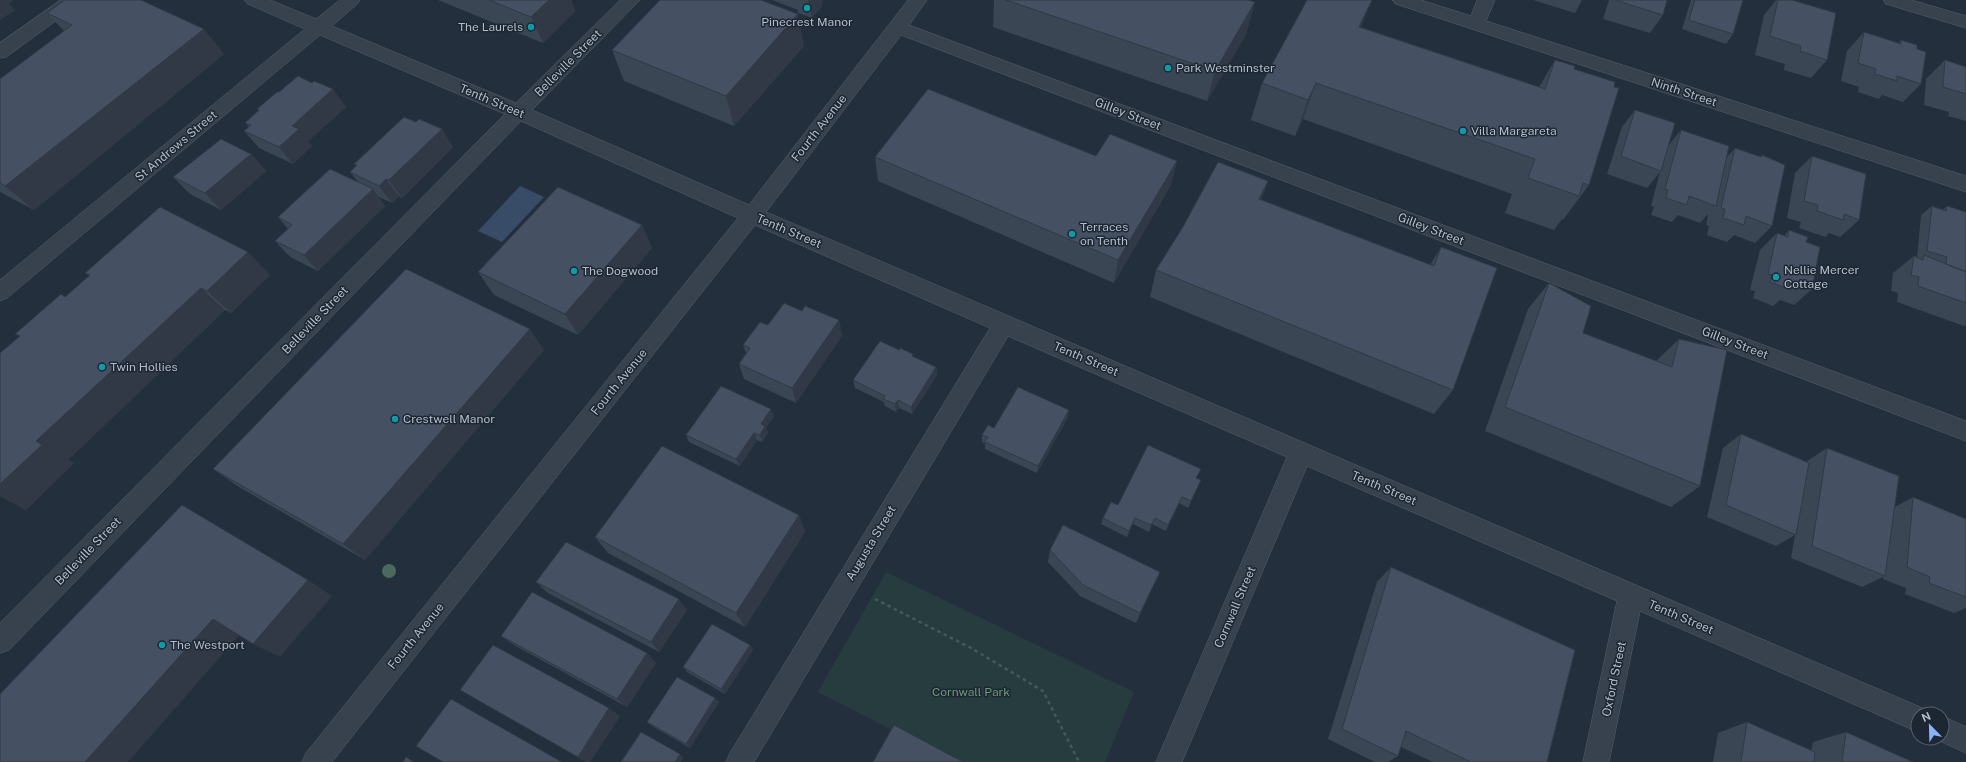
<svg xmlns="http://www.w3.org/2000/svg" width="1966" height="762" font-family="'Public Sans',sans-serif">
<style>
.green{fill:#263c3f}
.water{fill:#394c67}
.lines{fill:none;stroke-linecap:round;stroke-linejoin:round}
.lane-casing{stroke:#565f6c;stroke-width:1}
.street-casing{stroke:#565f6c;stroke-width:1}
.path{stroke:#44595c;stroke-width:2.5;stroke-dasharray:3.5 3.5;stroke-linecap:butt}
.lane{fill:#38414e;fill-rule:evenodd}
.street{fill:#38414e;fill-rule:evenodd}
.tree{fill:#4b6a5d}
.wall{fill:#3b4654}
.shaded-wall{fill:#303945}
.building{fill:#455162;stroke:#303945}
.culture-dot{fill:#0f9aa8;stroke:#1d2633;stroke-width:1.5}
.labels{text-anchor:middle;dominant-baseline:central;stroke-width:3;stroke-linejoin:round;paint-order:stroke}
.poi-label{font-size:12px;fill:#b4bcc9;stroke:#1d2633;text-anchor:start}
.street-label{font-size:12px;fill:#b4bcc9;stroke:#1d2633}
.park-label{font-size:12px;fill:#6b9a76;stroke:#1d2633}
</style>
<rect width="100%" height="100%" fill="#242f3e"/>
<path class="green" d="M886,572L1134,692L1105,762H954L818,692Z"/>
<path class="water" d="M520,186L544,197L502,242L478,231Z"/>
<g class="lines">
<defs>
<path id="lane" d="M1884,0H1911L1966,16V28L1886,4Z"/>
<path id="street" d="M61,0H82L79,4L6,57L0,58V43Z
M245,0H270L316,19L340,0H360L357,4L332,26L516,103L620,0H640L532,110L749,205L908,0H927L909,25L1966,421V441L901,35L766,212L1927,710L1929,714H1918V732L1640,611L1609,762H1583L1617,601L1307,466L1182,762H1156L1287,457L1008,336L754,762H726L730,753L990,328L755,225L332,762H302L306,753L738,218L521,121L9,650L0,653V623L505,114L320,35L7,298L0,301V280L305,29L248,4Z
M1393,0H1421L1471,16L1477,0H1495L1486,21L1966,176V192L1396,4Z
M1942,716L1966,727V753L1933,738H1942Z"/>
</defs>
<use href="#lane" class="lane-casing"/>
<use href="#street" class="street-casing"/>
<path class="path" d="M875,599L971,648L1043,691L1079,762"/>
<use href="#lane" class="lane"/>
<use href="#street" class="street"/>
</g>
<circle class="tree" cx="389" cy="571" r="7"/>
<path class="wall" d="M438,0H571L575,11L543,43Z
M772,0H823L822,2V6L812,18L798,13V10Z
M994,0H1247L1255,2L1246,34L1207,101L993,27Z
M1533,0H1582L1575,13Z
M1609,0H1667L1663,15L1650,33L1603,19Z
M1691,0H1743L1733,34L1726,44L1682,29Z
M1776,0H1792L1827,60L1811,78L1784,70L1785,64L1755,55L1764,15Z
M47,13L224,54L34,210L0,192V79L64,31Z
M1361,27L1539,87L1555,60L1614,87L1589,185L1563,220L1562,219L1554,230L1505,213L1512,194L1303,119L1295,136L1251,120L1262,83Z
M1864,32L1899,43L1901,40L1917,49L1921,84L1903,102L1882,95L1879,99L1858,92L1859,87L1841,81L1847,51Z
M804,46L734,126L624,81L612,50Z
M1945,60L1966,67V121L1948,116L1949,112L1924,105L1926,79Z
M346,107L308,141L312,146L293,164L259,148L244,131L249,127L245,123L258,111L257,109Z
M1635,110L1668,146L1681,130L1727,157L1735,148L1760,157L1762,155L1772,226L1755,243L1734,235L1727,242L1707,235L1709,226L1706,225L1708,214L1700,223L1678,215L1672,222L1651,215L1654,207L1651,206L1660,172L1647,188L1607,174L1622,127Z
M453,147L402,198L399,196L392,203L377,196L385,206L318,271L290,257L275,241L288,229L278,217L359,183L350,172L356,166L354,164Z
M251,154L266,171L221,210L190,194L173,177Z
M1096,156L1177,161L1171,185L1114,283L878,181L875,157Z
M1812,156L1859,220L1840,237L1829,233L1825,237L1799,228L1801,222L1787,218L1795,173Z
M1268,181L1261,200L1430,265L1441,247L1453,390L1434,414L1150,297L1156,270Z
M1932,206L1942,210L1947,206L1966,212V324L1964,326L1897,302L1898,293L1891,291L1893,273L1914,256L1917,258L1921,215Z
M642,225L652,248L578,335L494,295L478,272Z
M1789,230L1806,242L1812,289L1794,305L1780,300L1773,306L1753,298L1755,291L1750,290L1760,250L1777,233L1784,236Z
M85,273L270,275L231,313L225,310L68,460L74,463L26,510L0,496V353L20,337L15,334L65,297L89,276Z
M1549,283L1583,333L1656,361L1679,339L1700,486L1671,507L1485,431L1528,309Z
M839,320L842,336L796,403L744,379L739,364L746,353L743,345L768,325Z
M544,350L365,560L239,487L213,469Z
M899,350L913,354V357L936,367L937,375L912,414L899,408L896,412L885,406L884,402L855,388L853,380Z
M774,416L766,428L768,433L762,442L757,440L740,466L689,442L686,435Z
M1068,417L1037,473L985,449V443L982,442V435L994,428Z
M1741,434L1807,462V461L1827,448L1895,507L1913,497L1966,519V608L1954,613L1905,594L1906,588L1883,579V577L1862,587L1791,558L1795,535L1776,546L1707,517L1723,448Z
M1197,478L1198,487L1188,508L1179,503L1166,531L1152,524L1149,532L1133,524L1127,537L1101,524L1103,518L1118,505Z
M799,515L805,532L745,627L608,553L595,537Z
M1050,550L1160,572L1136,623L1080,596L1048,562Z
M1391,567L1547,762H1433L1401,747L1398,756L1388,762H1375L1328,739L1377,582Z
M536,582L687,610L659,652L548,593Z
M501,636L647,653L656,663L627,707L514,645Z
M750,645L753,650L725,694L687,672L683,667Z
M460,690L620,716L590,762H586Z
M715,698L719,702L690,748L652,726L647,722Z
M1747,722L1811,751L1813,742L1846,732L1913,762H1713L1718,733Z"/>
<path class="shaded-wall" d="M0,0H14L9,4L15,10L0,20Z
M549,0H571L575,11L543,43L531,17Z
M808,0H823L822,2V6L812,18Z
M1372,0L1357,38L1359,27Z
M1255,2L1246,34L1207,101L1215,71Z
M798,14L804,46L734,126L726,96Z
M204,29L224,54L34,210L5,186Z
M1316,83L1303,119L1295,136L1308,100Z
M333,89L346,107L308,141L312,146L293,164L279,147L292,126Z
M442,129L453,147L402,198L389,180Z
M251,154L266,171L221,210L205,193Z
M1177,161L1171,185L1114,283L1118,260Z
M386,179L399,196L392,203L379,186Z
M1268,181L1258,210L1259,199Z
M373,189L385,206L318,271L304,255Z
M642,225L652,248L578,335L565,314Z
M248,252L270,275L231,313L207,291Z
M201,288L225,310L68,460L74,463L26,510L0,496V484L36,441Z
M839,320L842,336L796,403L792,388Z
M530,329L544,350L365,560L343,544Z
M936,367L937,375L912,414L911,407Z
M898,400L899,408L896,412L895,404Z
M771,409L774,416L766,428L768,433L762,442L760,435L761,424Z
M1069,410L1068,417L1037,473L1038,466Z
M754,433L757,440L740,466L736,459Z
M1182,497L1179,503L1166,531L1168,525Z
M799,515L805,532L745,627L736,613Z
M1135,518L1133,524L1127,537L1129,531Z
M1160,572L1155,583L1136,623L1140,613Z
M308,580L332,596L280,657L253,644Z
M679,599L687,610L659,652L651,642Z
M213,619L241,633L128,762H85Z
M750,645L753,650L725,694L721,689Z
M647,653L656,663L627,707L617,699Z
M715,698L719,702L690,748L686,744Z
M609,708L620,716L590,762H586L578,757Z
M680,754L684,758L681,762H675Z"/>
<path class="building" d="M65,0H141L204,29L5,186L0,183V79L72,25L47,13Z
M489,0H549L531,17Z
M660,0H761L798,14L726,96L612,50Z
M1006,0H1247L1255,2L1215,71Z
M1307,0H1372L1359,27L1545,89L1555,60L1575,66L1574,69L1615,82L1614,87L1619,88L1589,185L1583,183L1579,196L1528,178L1535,159L1316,83L1308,100L1262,83Z
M1615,0H1667L1663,15Z
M1695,0H1743L1733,34L1689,20Z
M1778,0H1792L1836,13L1827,60L1800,51L1801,46L1770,36Z
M1864,32L1901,44V40L1917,45V49L1926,52L1921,84L1897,76V81L1875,74L1876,69L1858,63Z
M1945,60L1966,67V94L1943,87Z
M298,76L312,83L314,81L333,89L292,126L299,129L279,147L244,131L251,125L245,123L259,110L257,109L277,92H279Z
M928,89L1096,156L1110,134L1177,161L1118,260L875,157Z
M1635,110L1675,123L1661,171L1621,156Z
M404,117L416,122L419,119L442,129L389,180L386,179L379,186L350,172L357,165L354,164Z
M1681,130L1729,146L1716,206L1689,196L1687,205L1666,198L1668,190L1665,189Z
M221,139L251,154L205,193L173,177Z
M1735,148L1761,157L1762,155L1785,165L1772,226L1746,216L1744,225L1723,218L1725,209L1721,208Z
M1812,156L1866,174L1859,220L1844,214L1843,220L1817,211L1818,205L1804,201Z
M1218,162L1268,181L1259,199L1434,266L1441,247L1497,268L1453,390L1156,270L1184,225Z
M330,169L373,189L304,255L275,241L292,225L278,217Z
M558,187L642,225L565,314L478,272Z
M1932,206L1946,211L1947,206L1966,212V272L1946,264L1947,257L1927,251Z
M160,207L248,252L207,291L201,288L36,441L42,445L0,484V353L20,336L15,334L61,294L65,297L90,275L85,273Z
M1789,230L1808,237L1806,242L1820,247L1812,289L1792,282L1791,290L1770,282L1772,275L1768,274L1777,233L1788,237Z
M1924,255L1966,272V303L1918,286L1919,277L1911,275L1914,256L1923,260Z
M406,269L530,329L343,544L213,469Z
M1549,283L1591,306L1583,333L1672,367L1679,339L1727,350L1700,486L1505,407Z
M784,303L802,311L805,306L839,320L792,388L739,364L750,348L743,345L760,322L768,325Z
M880,341L899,350L900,348L913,354L912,356L936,367L911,407L898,400L895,404L883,399L885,396L853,380Z
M721,386L771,409L761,424L765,426L760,435L754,433L736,459L686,435Z
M1018,387L1069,410L1038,466L985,442L988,437L982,435L988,425L994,428Z
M1741,434L1809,463L1796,535L1726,505Z
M1148,445L1201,469L1196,478L1201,480L1191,501L1182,497L1168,525L1155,518L1151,525L1135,518L1129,531L1103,518L1111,502L1118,505Z
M662,446L799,515L736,613L595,537Z
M1827,448L1899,476L1885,576L1812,546Z
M1913,497L1966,519V597L1929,583L1930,577L1907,567Z
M182,505L308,580L253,644L213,619L85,762H0V694Z
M1063,525L1160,572L1140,613L1083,585L1050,550Z
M566,542L679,599L651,642L536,582Z
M1391,567L1575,650L1547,762H1471L1406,731L1398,756L1342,729Z
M532,592L647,653L617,699L501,636Z
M712,624L750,645L721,689L683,667Z
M493,645L609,708L578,757L460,690Z
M677,677L715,698L686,744L647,722Z
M451,699L562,762H443L416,746Z
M1747,722L1815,752L1814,762H1741Z
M894,725L963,762H873Z
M641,732L680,754L675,762H621Z
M1846,732L1913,762H1842Z
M406,757L414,762H403Z"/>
<g class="culture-dot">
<circle cx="807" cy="8" r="4"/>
<circle cx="531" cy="27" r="4"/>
<circle cx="1168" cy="68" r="4"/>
<circle cx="1463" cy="131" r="4"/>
<circle cx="1072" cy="234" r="4"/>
<circle cx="574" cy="271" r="4"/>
<circle cx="1776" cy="277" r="4"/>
<circle cx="102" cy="367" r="4"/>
<circle cx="395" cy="419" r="4"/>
<circle cx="162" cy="645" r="4"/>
</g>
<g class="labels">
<g class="poi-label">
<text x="807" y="22" text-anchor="middle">Pinecrest Manor</text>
<text x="523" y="27" text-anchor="end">The Laurels</text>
<text x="1176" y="68">Park Westminster</text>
<text x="1471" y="131">Villa Margareta</text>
<text x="1080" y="227">Terraces<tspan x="1080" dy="14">on Tenth</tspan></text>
<text x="1784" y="270">Nellie Mercer<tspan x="1784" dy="14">Cottage</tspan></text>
<text x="582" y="271">The Dogwood</text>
<text x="110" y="367">Twin Hollies</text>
<text x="403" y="419">Crestwell Manor</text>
<text x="170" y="645">The Westport</text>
</g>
<g class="street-label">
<text transform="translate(568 63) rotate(-45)">Belleville Street</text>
<text transform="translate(1684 92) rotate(18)">Ninth Street</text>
<text transform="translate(492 101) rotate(23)">Tenth Street</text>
<text transform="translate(1128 114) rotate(21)">Gilley Street</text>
<text transform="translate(819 128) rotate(-52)">Fourth Avenue</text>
<text transform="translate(176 146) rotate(-40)">St Andrews Street</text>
<text transform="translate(1431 229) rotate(21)">Gilley Street</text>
<text transform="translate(789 231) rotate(23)">Tenth Street</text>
<text transform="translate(315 320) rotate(-46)">Belleville Street</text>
<text transform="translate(1735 343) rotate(21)">Gilley Street</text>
<text transform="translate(1086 359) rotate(23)">Tenth Street</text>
<text transform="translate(619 382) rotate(-51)">Fourth Avenue</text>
<text transform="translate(1384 488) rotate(23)">Tenth Street</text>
<text transform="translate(871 543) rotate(-59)">Augusta Street</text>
<text transform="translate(88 551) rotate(-46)">Belleville Street</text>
<text transform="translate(1235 607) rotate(-67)">Cornwall Street</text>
<text transform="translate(1681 617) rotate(23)">Tenth Street</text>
<text transform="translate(416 636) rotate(-51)">Fourth Avenue</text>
<text transform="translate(1614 679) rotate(-78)">Oxford Street</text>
</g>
<g class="park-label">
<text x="971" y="692">Cornwall Park</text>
</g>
</g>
<g transform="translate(1930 726) rotate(337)"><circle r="19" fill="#1d2633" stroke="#59626f"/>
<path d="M0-3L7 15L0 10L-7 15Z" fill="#8ab4f8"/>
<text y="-6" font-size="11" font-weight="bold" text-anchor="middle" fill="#b4bcc9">N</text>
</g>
</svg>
